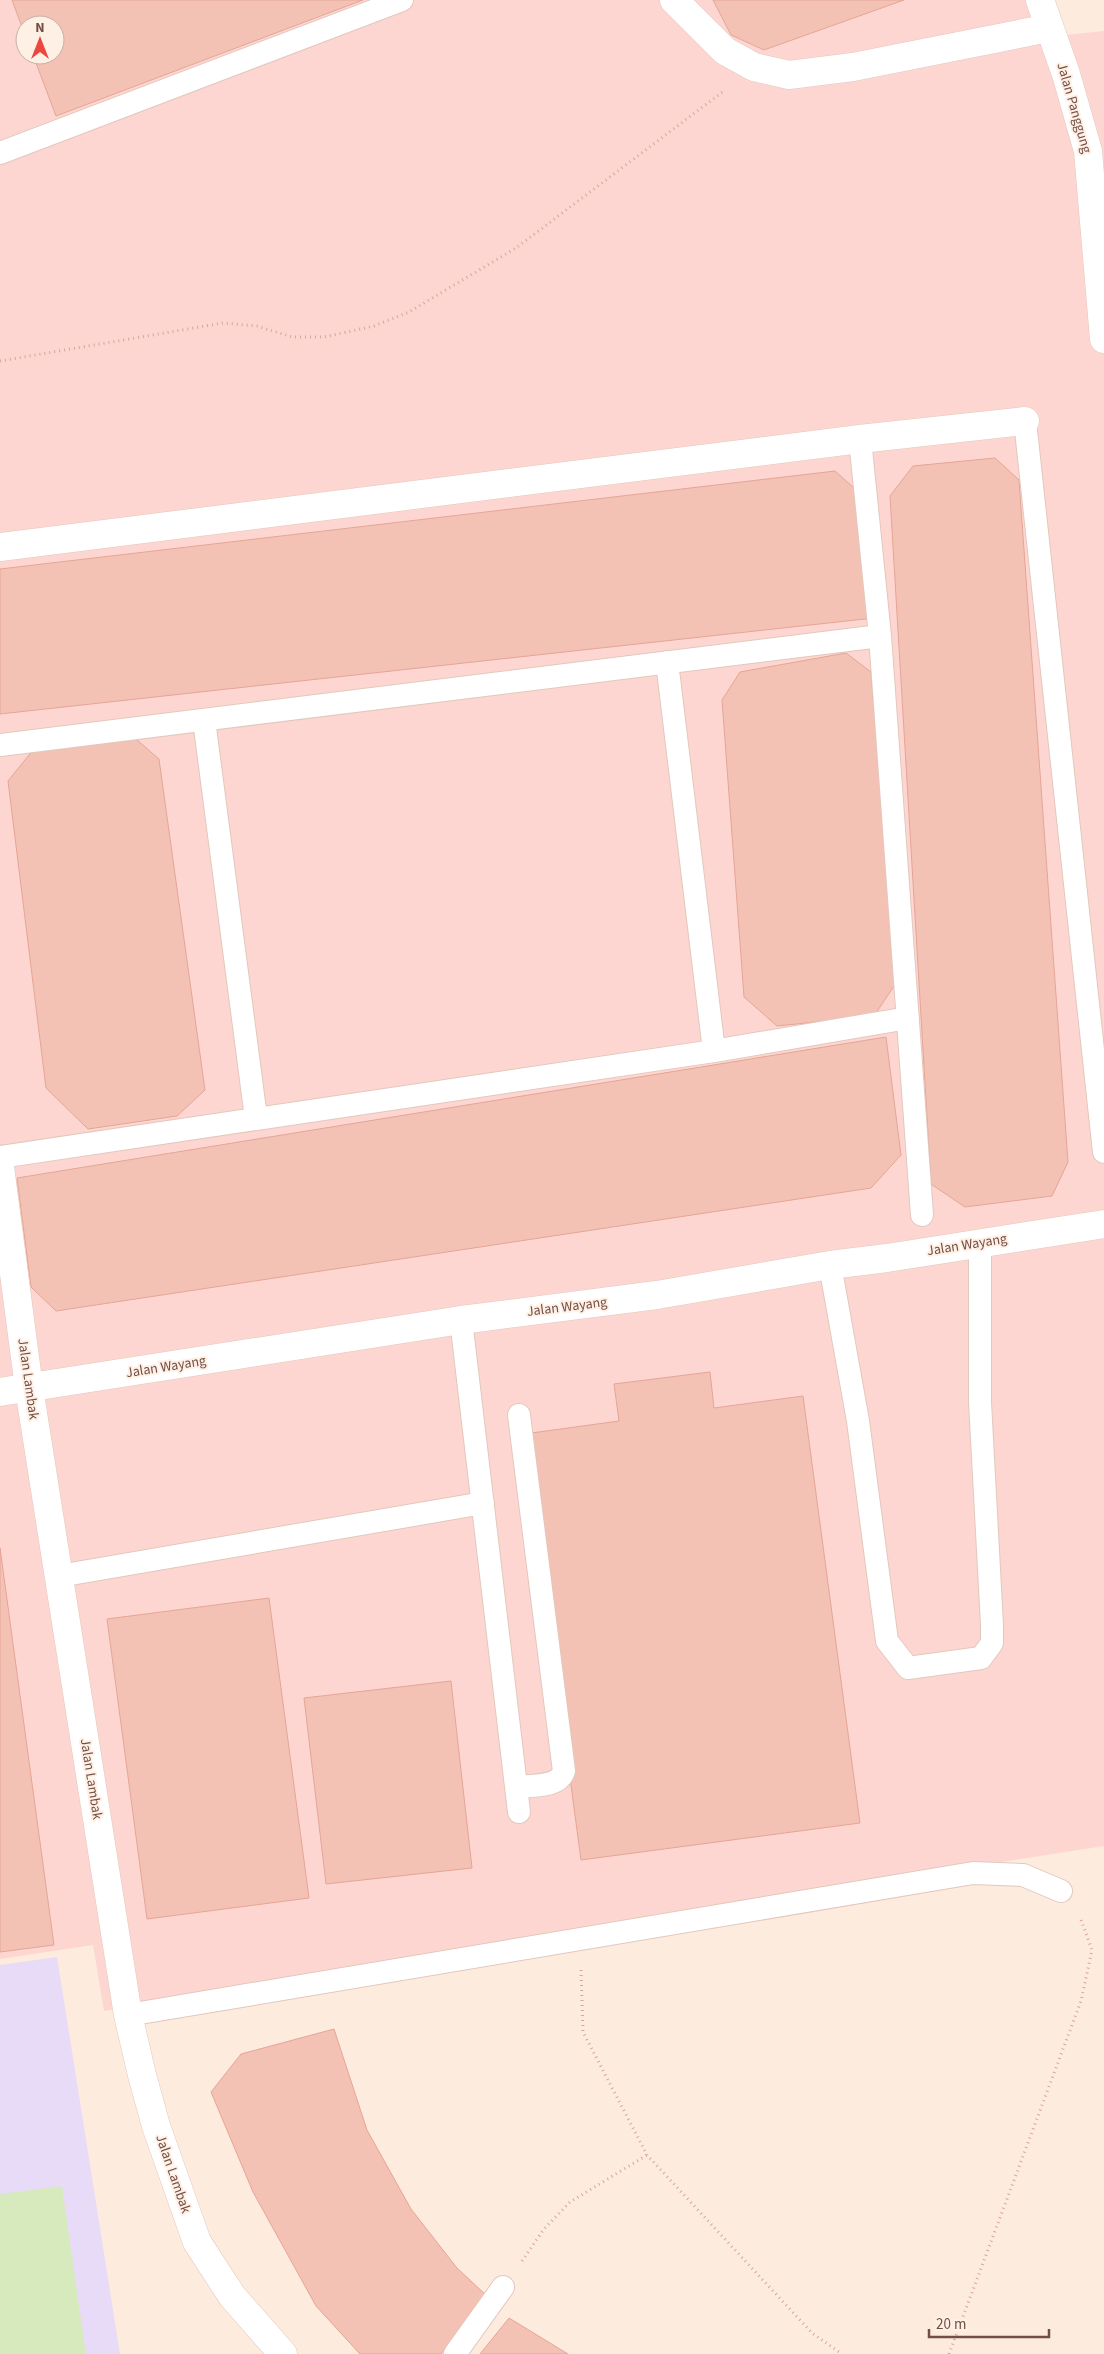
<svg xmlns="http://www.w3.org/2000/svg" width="1104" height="2354" font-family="'Source Sans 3',sans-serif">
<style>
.commercial{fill:#fed6d1;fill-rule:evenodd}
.education{fill:#e8dbf8}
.green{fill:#d7eabd}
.building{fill:#f3c2b5;stroke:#e5a595}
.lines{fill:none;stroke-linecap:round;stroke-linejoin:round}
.service-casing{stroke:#e2c8bd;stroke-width:24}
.minor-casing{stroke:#e2c8bd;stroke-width:29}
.tertiary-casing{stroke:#e2c8bd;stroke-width:29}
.path{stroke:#d7a699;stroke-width:3;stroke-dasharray:1 4;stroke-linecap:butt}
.service{stroke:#fff;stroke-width:22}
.minor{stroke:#fff;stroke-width:28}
.tertiary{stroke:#fff;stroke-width:28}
.labels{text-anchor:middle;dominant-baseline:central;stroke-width:4;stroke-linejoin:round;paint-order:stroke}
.street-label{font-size:14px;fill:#734e46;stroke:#fff0e5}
</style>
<rect width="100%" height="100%" fill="#fdebde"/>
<path class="commercial" d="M0,0H1053L1065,35L1104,31V1846L726,1905L104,2011L93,1945L0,1959ZM25,25H55V55H25Z"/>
<path class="education" d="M57,1957L120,2354H0V1965Z"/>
<path class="green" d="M62,2186L86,2354H0V2194Z"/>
<path class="building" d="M12,0H363L56,116L33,55H55V25H25V35Z
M713,0H904L764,50L731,35Z
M995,458L1019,480L1068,1162L1052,1196L965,1207L931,1184L890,496L913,466Z
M835,471L863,496L874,618L0,714V569Z
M846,653L871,672L896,983L874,1016L777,1026L744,997L722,700L740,672Z
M129,733L159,759L205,1090L177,1116L88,1129L46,1088L8,781L33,750Z
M886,1037L901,1155L871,1188L56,1311L31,1287L17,1178Z
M710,1372L714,1408L803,1396L860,1823L581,1860L524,1434L619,1421L614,1384Z
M0,1548L54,1945L0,1952Z
M269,1598L309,1898L147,1919L107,1619Z
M451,1681L472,1868L326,1884L304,1698Z
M334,2029L367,2130L411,2209L457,2268L486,2295L441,2354H360L316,2306L253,2192L211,2092L241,2054Z
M509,2318L568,2354H480Z"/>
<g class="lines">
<defs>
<path id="service" d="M0,153L402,0
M1025,421L1104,1152
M860,439L880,636L922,1215
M667,662L714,1051
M204,720L256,1118
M0,745L880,636
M0,1157L714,1051L908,1018
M830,1265L858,1421L887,1641L908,1668L981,1658L992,1643V1625L980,1402V1242
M461,1320L519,1812
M59,1576L483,1503
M516,1787C532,1785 559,1788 564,1771L519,1415
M128,2015L973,1873L1023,1875L1061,1891
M455,2354L503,2287"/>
<path id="minor" d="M674,0L725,51L754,67L789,75L853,67L1049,28
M1040,0L1066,74L1088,151L1104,339
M0,547L860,439L1025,421
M0,1392L461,1320L657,1295L830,1265L887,1258L1104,1224"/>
<path id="tertiary" d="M0,1167L29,1388L128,2015L142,2075L156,2126L197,2242L232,2296L283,2354"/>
</defs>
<use href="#service" class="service-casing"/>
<use href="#minor" class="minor-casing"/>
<use href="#tertiary" class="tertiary-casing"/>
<path class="path" d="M0,361L223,323L257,326L292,337H324L374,326L409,312L516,248L725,90
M581,1970L583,2032L647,2155L812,2333L842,2354
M522,2261L544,2229L570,2202L647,2155
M949,2354L1081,2001L1092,1950L1080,1917"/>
<use href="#service" class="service"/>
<use href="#minor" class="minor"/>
<use href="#tertiary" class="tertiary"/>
</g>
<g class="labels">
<g class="street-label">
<text transform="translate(1074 108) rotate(74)">Jalan Panggung</text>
<text transform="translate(967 1245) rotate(-9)">Jalan Wayang</text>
<text transform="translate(567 1307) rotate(-7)">Jalan Wayang</text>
<text transform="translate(166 1367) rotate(-9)">Jalan Wayang</text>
<text transform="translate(28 1379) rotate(82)">Jalan Lambak</text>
<text transform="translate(91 1779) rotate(81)">Jalan Lambak</text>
<text transform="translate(173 2174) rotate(71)">Jalan Lambak</text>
</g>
</g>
<g transform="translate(40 40)"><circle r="24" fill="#fff0e5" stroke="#c7afa5"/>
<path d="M0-4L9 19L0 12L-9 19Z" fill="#eb463f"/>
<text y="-8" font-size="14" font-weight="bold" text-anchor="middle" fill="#734e46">N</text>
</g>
<path d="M929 2329v8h120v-8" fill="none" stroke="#734e46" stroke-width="2.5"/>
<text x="936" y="2329" font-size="15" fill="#734e46" stroke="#fff0e5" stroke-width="4" paint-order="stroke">20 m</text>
</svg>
